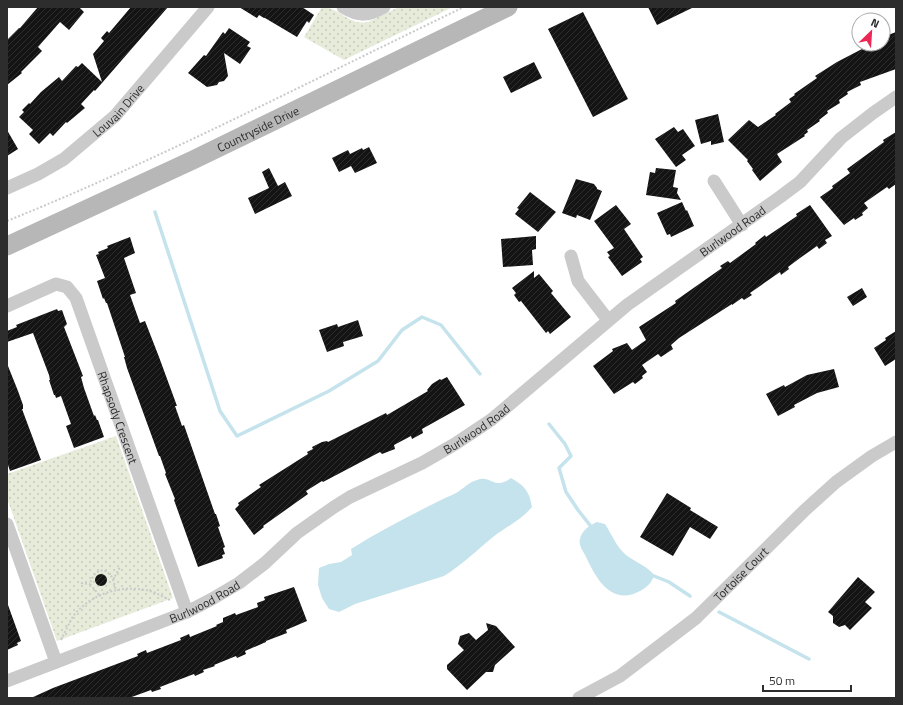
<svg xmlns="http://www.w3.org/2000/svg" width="903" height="705" font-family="'Titillium Web',sans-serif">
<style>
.grass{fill:url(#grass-dots)}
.water{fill:#c5e3ec}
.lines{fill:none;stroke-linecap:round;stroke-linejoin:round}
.stream{stroke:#c5e3ec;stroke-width:3.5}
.building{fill:url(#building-hatch)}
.path{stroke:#cacaca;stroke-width:2;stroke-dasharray:2 2;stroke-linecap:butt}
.minor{stroke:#cacaca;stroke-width:13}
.secondary{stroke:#b7b7b7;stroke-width:19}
.labels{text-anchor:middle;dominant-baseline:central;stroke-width:4;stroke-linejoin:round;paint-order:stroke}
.street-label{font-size:12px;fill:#2d2d2d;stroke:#fff}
</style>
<defs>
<pattern id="grass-dots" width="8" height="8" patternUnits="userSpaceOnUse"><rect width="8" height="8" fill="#e6ebda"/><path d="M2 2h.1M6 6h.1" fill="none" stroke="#c6cabb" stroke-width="1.8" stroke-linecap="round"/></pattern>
<pattern id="building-hatch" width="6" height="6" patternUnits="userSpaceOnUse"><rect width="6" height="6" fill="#141414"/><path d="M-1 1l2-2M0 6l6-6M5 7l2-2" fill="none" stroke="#2e2e2e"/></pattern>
</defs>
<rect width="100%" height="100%" fill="#fff"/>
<path class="grass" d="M322,7C340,7 348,26 368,22L399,7H453L344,60L304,37Z
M116,436L173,598L57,641L7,498V474Z"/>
<path class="water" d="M511,478C525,486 529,491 532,507C521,520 506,527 493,537C477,550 462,565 444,576L355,604L339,612L329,609L322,598L318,585L319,568L329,564L341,562L352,555L351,549C381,530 413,514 445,498C449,496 453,495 456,493C463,489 469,482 477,480C491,474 494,491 511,478Z
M597,522L605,524C612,535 616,546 626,555C635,562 647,566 654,575C652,583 647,587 640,591C612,606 597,580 587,559C584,552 578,546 580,539C582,530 590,525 597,522Z"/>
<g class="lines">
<path class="stream" d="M155,212L220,411L237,436L329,391L378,361L402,330L422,317L441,325L480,374
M549,424L565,444L571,456L559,468L566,492L578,510L593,529
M649,574L669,582L690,596
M719,612L809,659"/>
</g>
<path class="building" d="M38,7H79L84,12L69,30L60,22L38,47L42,51L21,72L22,73L7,85V40L19,28H20Z
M131,7H168L95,91L94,90L81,104L85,108L67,123L66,122L53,136L50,133L39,144L29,134L33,130L19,117L24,112L22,110L29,103L30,104L41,92L59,77L62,81L76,66L78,67L82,63L102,82L93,54L104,41L101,38L107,31L109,33Z
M239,7H302L314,15L309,23L307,21L297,37L265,18H264L259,15L257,18Z
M648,7H694L657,25Z
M583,12L628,99L593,117L548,29Z
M229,28L250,42L247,46L251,48L240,64L224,53L228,76L224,81L219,82L217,85L207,87L188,73L204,55L206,56L223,32L225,34Z
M896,32V69L860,82L861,85L847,92L848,94L839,100L840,103L827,111L828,113L819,120L820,121L807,130L808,132L804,135L805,136L777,154L782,162L760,181L752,170L753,169L747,161L748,160L728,140L749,120L758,127L776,115L775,114L791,102L789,99L795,95L794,94L817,78L815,76L837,62L862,49L860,44H883V37Z
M534,62L542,78L511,93L503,77Z
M718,114L724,142L711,145V141L701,144L695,120Z
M674,127L678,132L683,129L695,146L682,155L686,160L676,167L655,139Z
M7,130L18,149L7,156Z
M896,132V184L889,189L887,187L864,203L868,208L862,213L863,215L855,220L854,218L844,225L820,197L833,188L832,186L850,173L847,169L884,142L883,140Z
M369,147L377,163L355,173L351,166L339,172L332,158L348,150L350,154L362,148L363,150Z
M269,168L278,186L285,182L292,196L255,214L248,198L269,188L262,172Z
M656,168L676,170L673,187L678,188L677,193L681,200L646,195L650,172L655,173Z
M576,179L594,184L597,188V189L602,191L590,220L577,215L576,218L562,213Z
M530,192L556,212L538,232L515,214L519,209L517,208Z
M682,202L686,211L687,210L694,226L671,237L670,234L667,235L657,213Z
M616,205L631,224L624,229L643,257L640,259L642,262L622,276L608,257L610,256L607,252L614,248L594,221Z
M810,205L832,236L825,240L827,243L819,249L817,246L800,258L788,267L789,269L781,275L780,272L750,293L752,295L744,300L742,298L732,305V304L679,338L671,345L673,349L661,357L658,354L642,365L647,372L642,376L643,378L635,384L633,382L614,394L593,366L613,351L612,349L627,343L632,350L646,340L639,327L676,303L675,301L722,268L720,266L728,261L730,263L756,244L755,243L765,235L766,237L797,216L796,214Z
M536,236V249L532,250L533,265L503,267L501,239Z
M130,237L135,253L124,258L136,293L130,295L140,323L145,321L159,357L177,406H175L181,423L182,426L184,425L215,514H216L220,526L218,527L225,547L223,548L225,554L222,555L223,558L198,567L174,500L175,499L165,474L166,473L160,456H159L127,368L124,357H125L107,303H106L104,298L103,299L97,281L105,278L96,255L99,254L98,252L108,248L107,246Z
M534,271V278L539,274L553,291L551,293L571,317L550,334L548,331L546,333L521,301L519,302L514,295L516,293L512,288Z
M862,288L867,297L853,306L847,297Z
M57,309L58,311L62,310L67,324L64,327L83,376L81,377L84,388L94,416L95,415L97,420H98L104,437L74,448L66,426L71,424L61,396L56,398L55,395H54L49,380H50L49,375L33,333L7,342V331L17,327L16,325Z
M358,320L363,336L343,342L344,346L327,352L319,330L337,324L338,327Z
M896,331V359L885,366L874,348L886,340L885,338Z
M7,366H8L18,391L23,405V409H22L41,460L10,471L7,462Z
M834,369L839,387L817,393L794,405L795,407L778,416L766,394L784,385L785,387L807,375Z
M447,377L465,405L422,429L423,433L412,439L411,436L394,445L395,449L382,454L380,452L323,482L322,481L306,491L308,494L263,526L264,527L254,535L235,509L239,505L238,503L261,487L259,485L308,454L307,452L313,449L312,447L322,442L327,441L328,442L386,413L387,415L428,391L427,390L432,384L440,379L441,380Z
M667,493L691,508L690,510L718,527L710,539L690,527L673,556L640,537Z
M95 580a6 6 0 1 1 12 0a6 6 0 1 1-12 0Z
M858,577L875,592L865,602L872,608L850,630L845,625L839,627L833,623V616L828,612Z
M294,587L307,621L286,630L287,633L266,641V642L245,651L246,654L237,658L236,656L214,665L215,666L203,670L204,672L195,676L194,674L160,687L161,689L152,692L151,690L129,698H31L53,688L138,656L137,654L146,650L147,653L181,640L180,638L189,634L190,637L217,626L216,625L223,622V618L235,613L236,615L258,607L257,603L265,600L264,597Z
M7,605H8L21,641L17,643L18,645L7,650Z
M486,623L496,626L515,647L495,665L493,672H486L467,690L447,669V665L464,650L458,644L460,636L469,633L476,640L488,630Z"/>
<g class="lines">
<path class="path" d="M7,221C163,158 312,80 464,7
M113,580L120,567
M81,583L90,584
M99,595L90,584C92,575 101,564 110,575C114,578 114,585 116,590
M61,640C65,632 69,623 74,615C92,593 123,584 150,591C157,593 163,597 170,600"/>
<g class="minor">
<path d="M343,7C359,17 368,16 384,7"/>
<path d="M714,181L742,225"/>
<path id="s1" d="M7,188L38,174L64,159L115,116L208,7"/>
<path d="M571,256L578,281L608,320"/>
<path id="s2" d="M7,306L56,284L67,287L76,298L187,612"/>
<path d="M7,524L56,662"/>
<path id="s3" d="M7,681L187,612L212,599L239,583L265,563L297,533L334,507L350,497L422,463L455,444L491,420L627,305L780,197L800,182L841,138L873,113L896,97"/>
<path id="s4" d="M579,698L620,676L696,618L805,510L836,482L872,456L896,442"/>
</g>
<path class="secondary" id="s5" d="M7,246L193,160L508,7"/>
</g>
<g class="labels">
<g class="street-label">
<text stroke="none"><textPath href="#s1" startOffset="137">Louvain Drive</textPath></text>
<text stroke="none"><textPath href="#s5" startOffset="277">Countryside Drive</textPath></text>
<text stroke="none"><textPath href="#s3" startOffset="861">Burlwood Road</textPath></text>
<text stroke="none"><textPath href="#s2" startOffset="206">Rhapsody Crescent</textPath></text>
<text stroke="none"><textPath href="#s3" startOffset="537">Burlwood Road</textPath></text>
<text stroke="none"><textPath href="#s4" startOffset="205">Tortoise Court</textPath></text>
<text stroke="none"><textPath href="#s3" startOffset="213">Burlwood Road</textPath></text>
</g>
</g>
<rect width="903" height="705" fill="none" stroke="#2d2d2d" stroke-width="16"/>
<g transform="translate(871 32) rotate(25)"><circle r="19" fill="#ffffff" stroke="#ababab"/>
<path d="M0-3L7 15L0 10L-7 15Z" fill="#ec2754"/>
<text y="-6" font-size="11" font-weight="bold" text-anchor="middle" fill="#2d2d2d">N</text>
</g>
<path d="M763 685v6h88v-6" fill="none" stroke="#2d2d2d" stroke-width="2"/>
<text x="769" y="685" font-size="12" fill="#2d2d2d" stroke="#ffffff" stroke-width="3" paint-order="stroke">50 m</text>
</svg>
